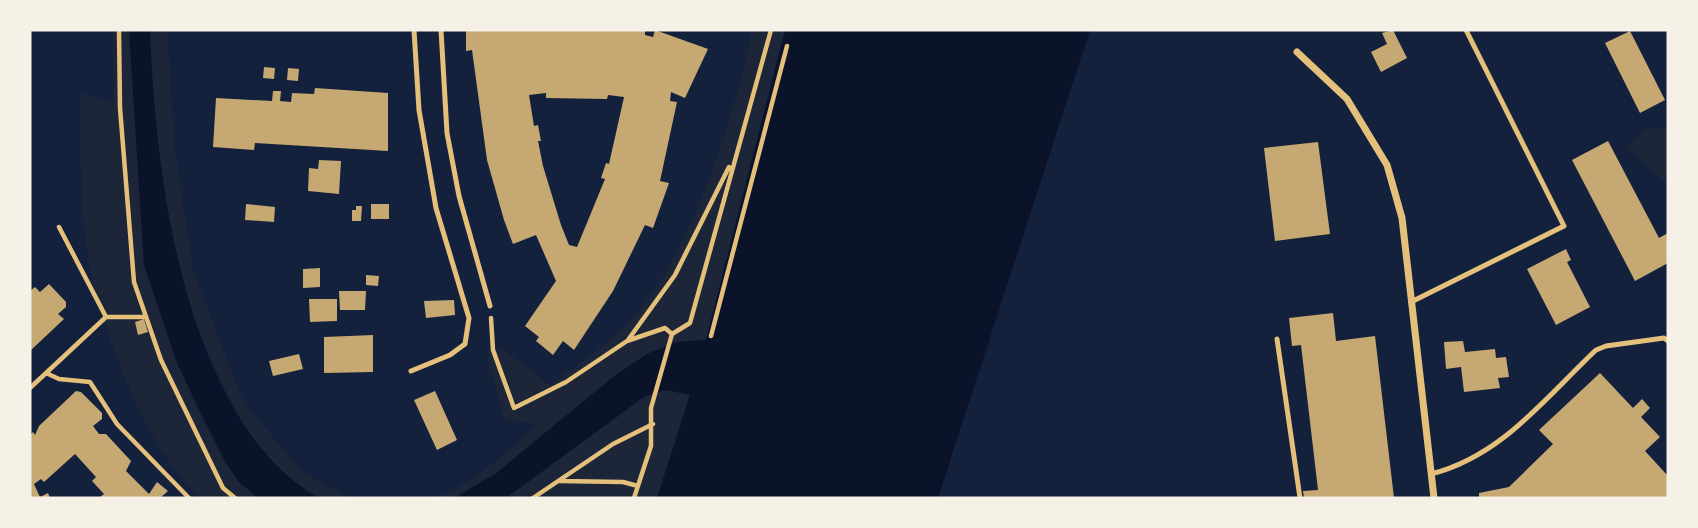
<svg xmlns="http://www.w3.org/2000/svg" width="1698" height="528" font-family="Raleway,sans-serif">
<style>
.green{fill:#1d2539}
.water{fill:#0b132b}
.building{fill:#c6a872;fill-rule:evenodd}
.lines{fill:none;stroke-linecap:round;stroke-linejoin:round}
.path{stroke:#e5c07b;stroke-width:4.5}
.service{stroke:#e5c07b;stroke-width:5}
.minor{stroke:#e5c07b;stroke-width:7}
</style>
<rect width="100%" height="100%" fill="#14213d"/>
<path class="green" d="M112,30H129L144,265L177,363L204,420L226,463L238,481L258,498H200C143,446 94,314 85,238C79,190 81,141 80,93L114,103Z
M150,30H167L175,149L193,270L239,391L246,405L302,472L350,498C341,498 328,501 318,498C248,478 183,303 171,236C158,169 152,98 150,30Z
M746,30H785L706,340L676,342L618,373L495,474L459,496L432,498C466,491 512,448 537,424L504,420L486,353L500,347L550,385C576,366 603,348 626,325C687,265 736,116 751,32Z
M1668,128V184L1626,148L1646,129Z
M666,390L690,394L657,498H506L646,396Z"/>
<path class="water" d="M129,30H150C155,172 183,420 319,498H258L238,481L226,463L204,420L177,363L144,265Z
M785,30H1090L938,498H657L690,395L666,390L645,396L506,498H454L495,474L618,373L647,354L676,342L706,340Z"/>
<path class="building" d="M466,30H645V35L653,37L655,30L708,49L685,98L671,92L670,101L677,102L660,181L669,183L653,228L645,225L613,291L574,350L563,341L553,355L536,341L539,337L525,326L556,281L536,235L513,244L504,220L487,160L472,50L466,51ZM546,93V98L607,99L608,95L624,97L609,164L606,163L601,178L605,179L577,247L569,245L561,225L543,166L538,141H541L538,125L534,126L529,95Z
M1393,30L1407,58L1381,72L1371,52L1387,44L1382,33Z
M1630,31L1665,100L1640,113L1605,43Z
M264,67L275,68L274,79L263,78Z
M288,68L299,69L298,81L287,80Z
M315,88L388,93V151L255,143L254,150L213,147L216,98L272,101L273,91H281L280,101L291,102L292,93L314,94Z
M1608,141L1659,238L1668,233V263L1635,281L1572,160Z
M1318,142L1330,234L1275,241L1264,148Z
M319,160L341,161L339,194L308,191L309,168L318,169Z
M246,204L275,207L274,222L245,220Z
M371,204H389V219H371Z
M356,206H362L361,221H352V210H356Z
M1566,249L1571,260L1567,262L1590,307L1556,325L1527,269Z
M320,268V287L303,288V269Z
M366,275L379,276L378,286L366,285Z
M49,284L66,302V307L58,314L64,319L30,351V291L35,287L40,292Z
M339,291H366L365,310H340Z
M309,299H337V321L310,322Z
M454,300L455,315L426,318L424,301Z
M1333,313L1336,341L1375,336L1394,498H1304L1303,491L1318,490L1301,345L1292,346L1289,318Z
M144,319L148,332L138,335L135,322Z
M373,335V372L324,373V337Z
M1463,341L1465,352L1495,349L1496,358L1506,357L1509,377L1498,378L1500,388L1464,392L1461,367L1446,369L1444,342Z
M299,354L303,369L273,376L269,361Z
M1600,373L1633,408L1642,399L1650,408L1641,417L1660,437L1645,451L1668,476V497L1479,498V493L1509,487L1553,444L1539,430Z
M76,391L81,392L102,413V419L93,426L99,434H106L131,461L126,471L149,494L157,482L168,491L160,498H99L104,494L92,481L96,477L75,454L44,482L41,479L34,484L40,497L48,493L50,498H30V435L33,432L35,435L39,426Z
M435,391L457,440L437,450L414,400Z"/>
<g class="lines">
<path class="path" d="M119,30L120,108L134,282L161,360L223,488L235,498
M106,317H145
M491,318L493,350L514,408L566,382L627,341L665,328L672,334
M672,334L690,323L771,30
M711,336L787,46
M628,340L675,275L729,167
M46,373L59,379L90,382L117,424L189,498
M30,388L106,317L59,227
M559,481L623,482L638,486
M533,498L613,444L653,424
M634,498L651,446V408L672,334"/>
<path class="service" d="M441,30L447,133L459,196L490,306
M1411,302L1564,226L1466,30
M1277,339L1300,498
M411,371L450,355L465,344L469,318L436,208L419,110L414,30
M1431,474C1502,456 1545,398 1596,350L1606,346L1664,338L1668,341"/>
<path class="minor" d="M1297,52L1347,99L1387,165L1402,218L1434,498"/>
</g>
<rect width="1698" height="528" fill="none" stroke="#f6f1e7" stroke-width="63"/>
</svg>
